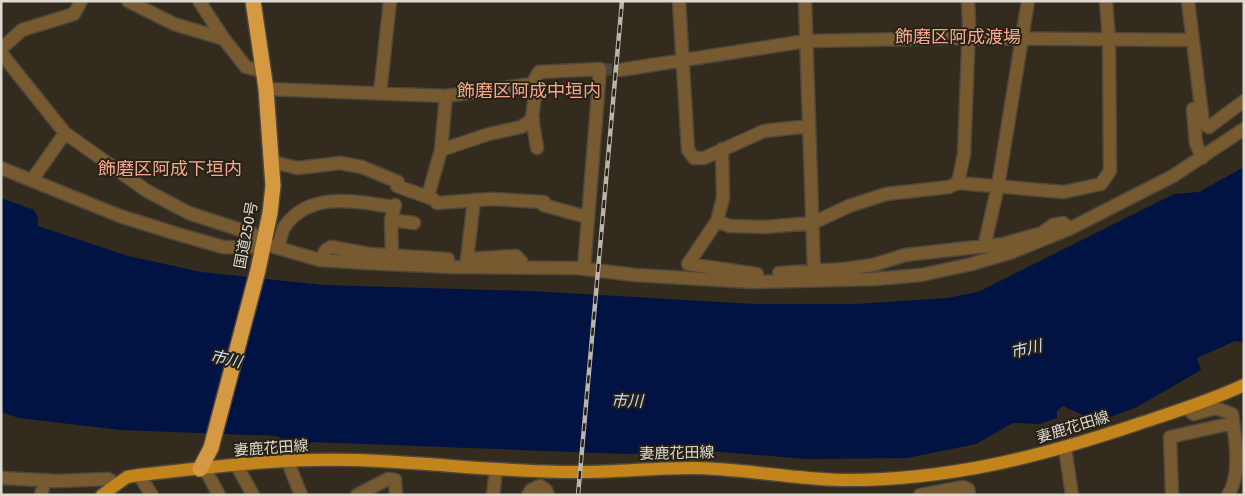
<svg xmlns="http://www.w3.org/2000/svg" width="1245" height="496" font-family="'Fira Sans','Noto Sans JP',sans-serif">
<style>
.water{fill:#001343}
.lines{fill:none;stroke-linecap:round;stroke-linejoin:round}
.minor-tunnel{stroke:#4c4539;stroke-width:12;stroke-dasharray:12 6;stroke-linecap:butt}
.minor-casing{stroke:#4e473b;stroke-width:15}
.major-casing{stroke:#4e473b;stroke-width:15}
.highway-casing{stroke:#4e473b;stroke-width:18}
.minor{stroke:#785a30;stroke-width:12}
.major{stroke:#c2841b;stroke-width:12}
.highway{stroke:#d59942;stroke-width:15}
.rail-casing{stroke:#bab5ac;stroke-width:4.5}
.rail{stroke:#282115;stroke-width:2.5;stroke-dasharray:8;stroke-linecap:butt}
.labels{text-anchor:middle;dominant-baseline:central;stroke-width:4;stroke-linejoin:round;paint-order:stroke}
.street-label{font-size:15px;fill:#dedad2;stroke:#282115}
.water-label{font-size:16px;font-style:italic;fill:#c5dafb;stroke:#282115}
.quarter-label{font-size:18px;fill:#f6a88f;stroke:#282115}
</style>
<rect width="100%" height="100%" fill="#322b1e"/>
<path class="water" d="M1244,167V342L1235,341L1197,358L1201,370L1137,407L1097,422L1063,406L1057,411V418L1040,424L1013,423L976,444L907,458L807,459L709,451L626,454L313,442L300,448L277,436L121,430L19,418L1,412V198L34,210L38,218V226L128,256L201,272L323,285L530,291L754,304H856L947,298L978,292L1174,194L1199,192Z"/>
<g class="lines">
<path class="minor-tunnel" d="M600,69L620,70"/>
<defs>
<path id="minor" d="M128,1L174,24L224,39L246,67L262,71
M199,1L224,39
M679,1L688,150L694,158H704L764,131L809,126
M805,1L814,272
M1188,1L1203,123L1209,127L1244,101
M1,49L22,30L74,14L81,1
M1,53L65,133L147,191L189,213L253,234L263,243L278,248L320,260L366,263L450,267L577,268L635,275L753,282L875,279L921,275L972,264L1012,252L1069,229L1173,176L1244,129
M620,70L806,41L968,38L1185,40
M532,84L536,89L532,117L537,148
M266,89L446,96L532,84L539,72L600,69L584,268
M380,93L390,1
M1193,109L1196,143L1202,158
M722,149L723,198L717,221L688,264L757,274
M441,150L489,134L521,127L533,119
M272,162L298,168L340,163L362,167L398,182L397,186L433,199L437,203L491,199L544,202L543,205L587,217
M1,168L120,216L174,233L223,247L247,248L263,243
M32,180L65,133
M958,183L964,154L969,25L968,1
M428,196L441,150L446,96
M474,200L467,259L516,256L521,261L520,267
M391,220L414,223
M717,221L729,226L764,227L813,223L849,206L886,194L949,187L958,183L1064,192L1101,184L1110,171L1109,39L1106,1
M984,247L998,186L1028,1
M278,248C280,242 281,232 285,226C311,190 358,202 394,207
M392,254L391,220L395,205
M320,260L326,250L331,247L369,254L448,259
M779,273L844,269L873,265L905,255L1003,244L1042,233L1053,225L1063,223L1069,229
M1186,408L1194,414L1216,408L1232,414C1235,438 1242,474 1228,495
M1065,448L1072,495
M288,462L301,495
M237,466L253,495
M205,469L219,495
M139,475L152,495
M1,478L58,481L108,479L116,484
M41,495L45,480
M357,495L388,479L395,480L396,495
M493,495L496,470
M528,495L531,490L540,486L546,490L548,495
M920,495L963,487L968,489L969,495
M1172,495L1170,437L1233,423"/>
<path id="major" d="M102,495L127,477L139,475C197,469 255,461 313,460C403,458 493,473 583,472C618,472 654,468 690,468C741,468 791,479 841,480C946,481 1040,457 1138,424C1174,412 1210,401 1244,385"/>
<path id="highway" d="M200,469L211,448L258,270L270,213L273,186L266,89L253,1"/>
</defs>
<use href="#minor" class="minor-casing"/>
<use href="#major" class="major-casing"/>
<use href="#highway" class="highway-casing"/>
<use href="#minor" class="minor"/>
<use href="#major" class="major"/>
<use href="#highway" class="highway"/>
<defs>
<path id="rail" d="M578,495L622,1"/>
</defs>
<use href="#rail" class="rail-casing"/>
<use href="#rail" class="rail"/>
</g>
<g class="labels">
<g class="street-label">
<text transform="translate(246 235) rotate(-79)">国道250号</text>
<text transform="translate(1073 427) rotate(-17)">妻鹿花田線</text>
<text transform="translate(271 448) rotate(-4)">妻鹿花田線</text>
<text transform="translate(677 453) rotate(-1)">妻鹿花田線</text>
</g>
<g class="water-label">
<text transform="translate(1026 349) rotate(-13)">市川</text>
<text transform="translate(226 359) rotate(13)">市川</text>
<text transform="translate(627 401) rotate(1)">市川</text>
</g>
<g class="quarter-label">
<text x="958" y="37">飾磨区阿成渡場</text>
<text x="529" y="91">飾磨区阿成中垣内</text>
<text x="170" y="169">飾磨区阿成下垣内</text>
</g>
</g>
<rect width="1245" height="496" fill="none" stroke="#dedad2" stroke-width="5"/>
</svg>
